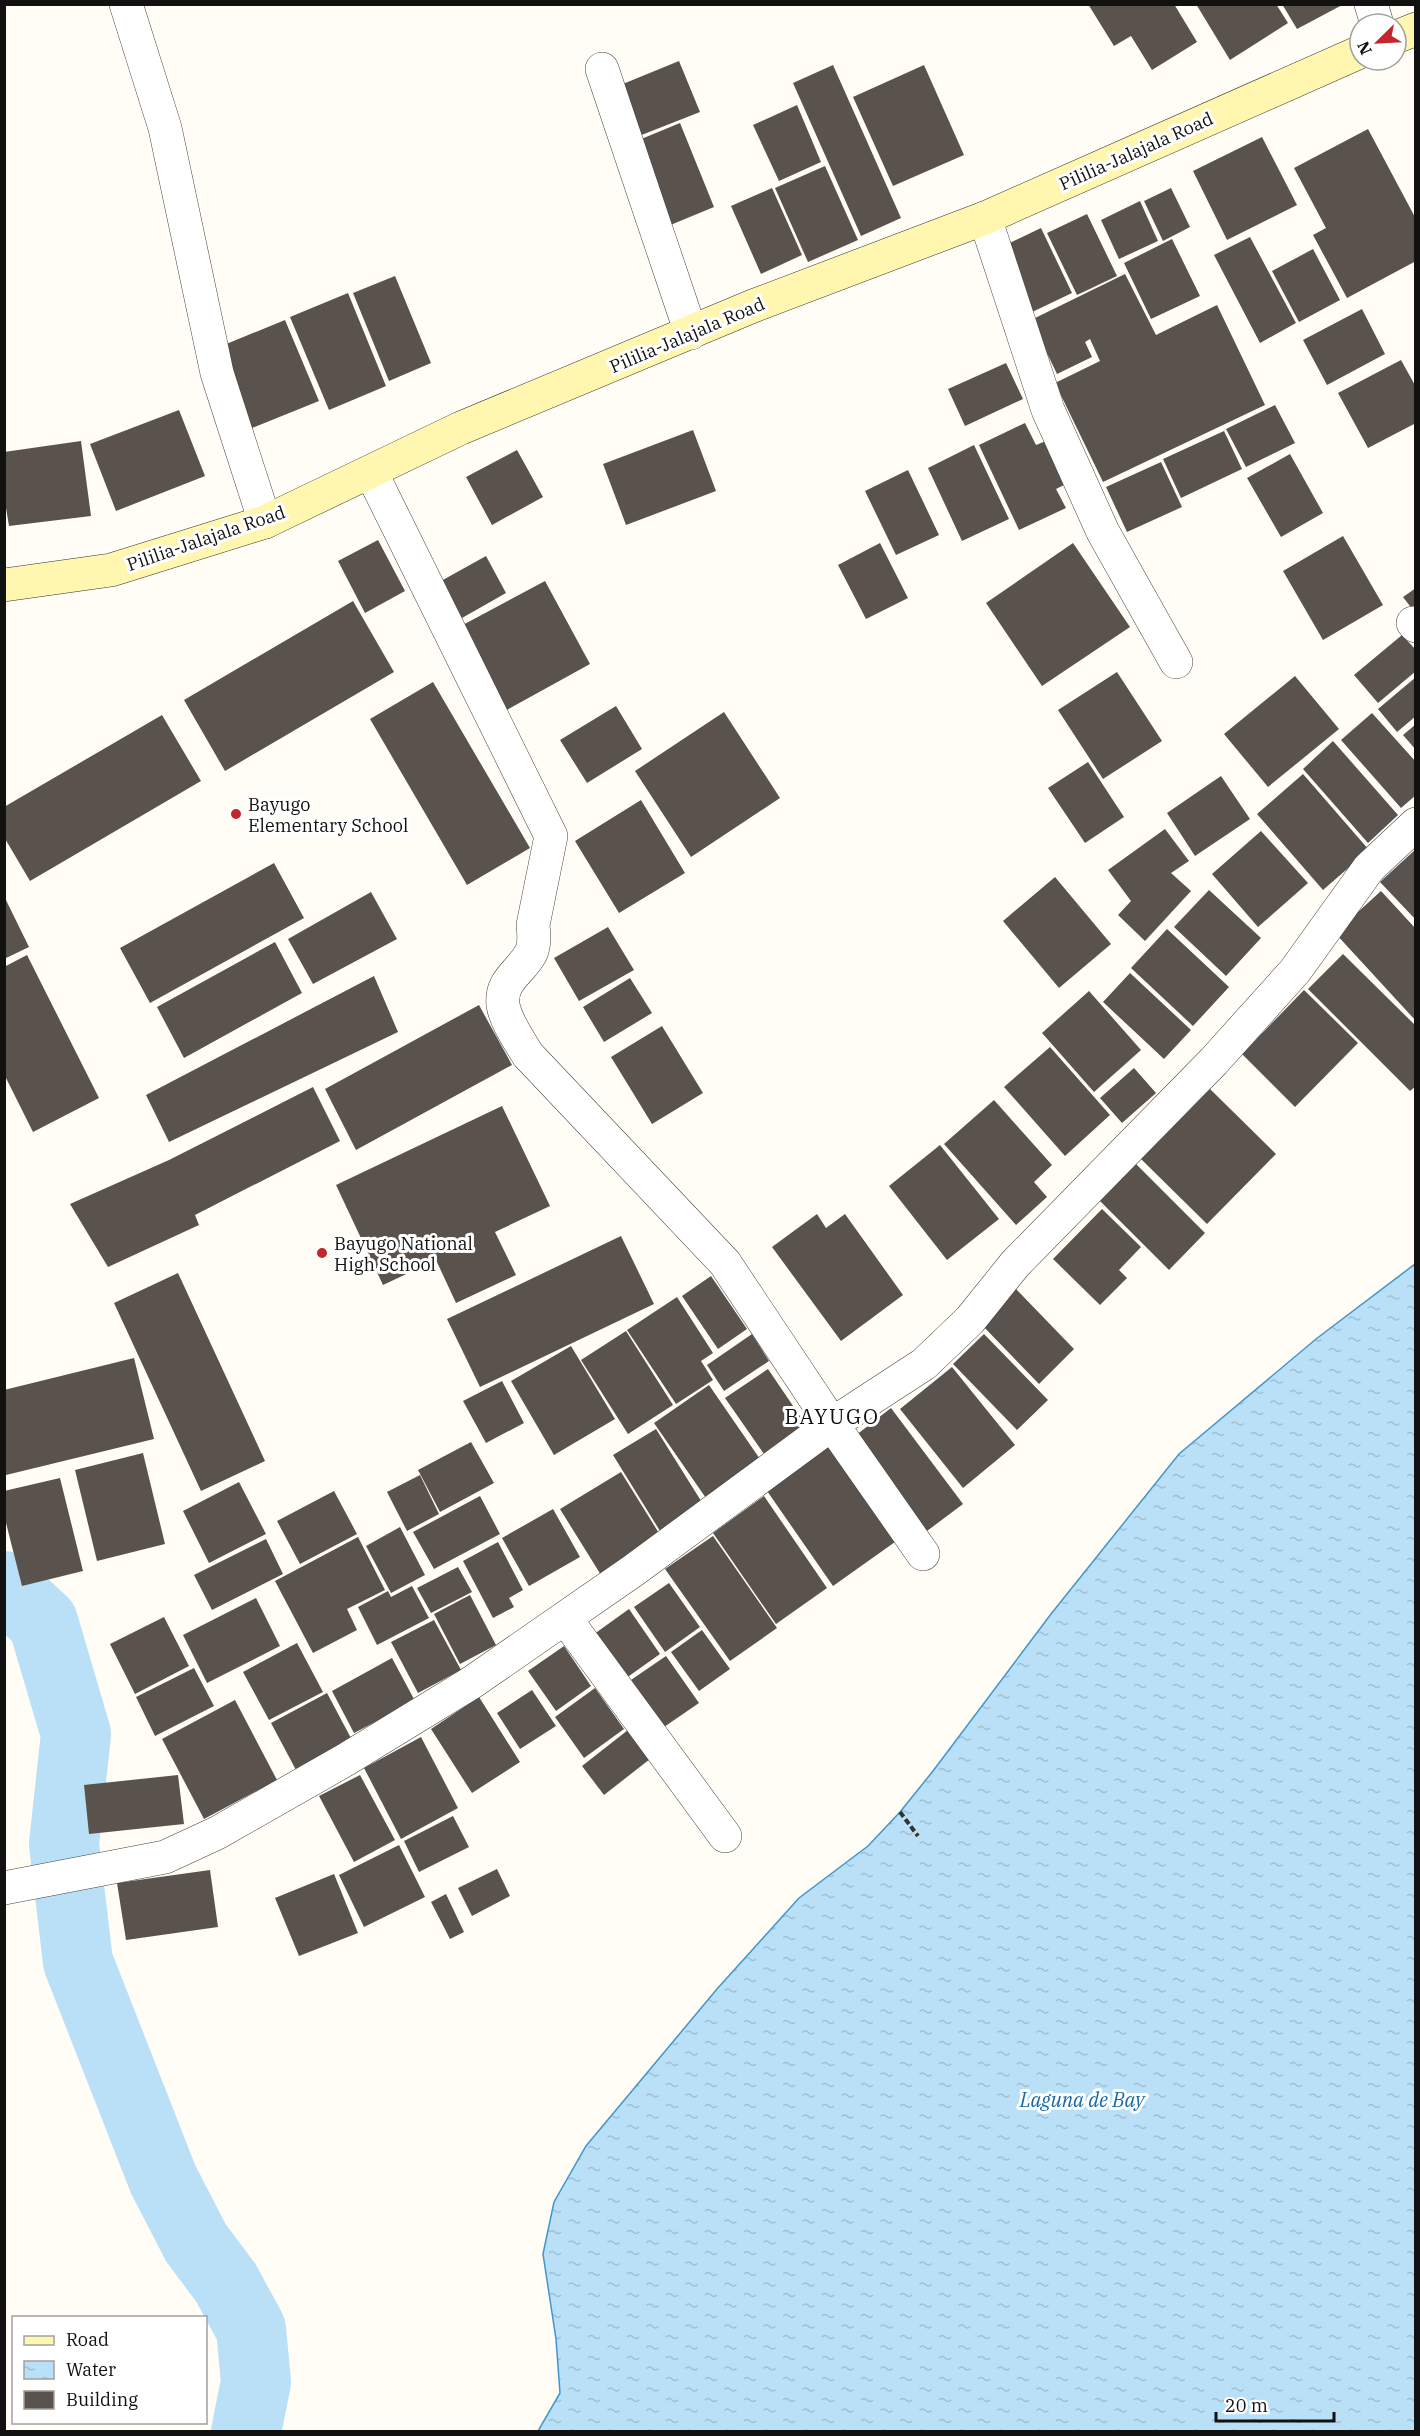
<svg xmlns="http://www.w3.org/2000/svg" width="1420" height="2436" font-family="'IBM Plex Serif',serif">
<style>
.water{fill:url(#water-ripples);stroke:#3f96cf;stroke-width:1.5}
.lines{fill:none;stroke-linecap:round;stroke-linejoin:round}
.river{stroke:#b9e0f7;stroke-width:70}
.building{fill:#5a524d}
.street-casing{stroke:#444;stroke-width:34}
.secondary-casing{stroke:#333;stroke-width:34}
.path{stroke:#333;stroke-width:4;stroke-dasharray:6 3;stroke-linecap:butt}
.street{stroke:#fff;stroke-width:33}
.secondary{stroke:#fff6b0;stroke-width:33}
.poi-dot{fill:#c4262e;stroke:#fff;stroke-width:2}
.labels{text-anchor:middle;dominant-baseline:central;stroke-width:6;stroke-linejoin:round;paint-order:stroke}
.street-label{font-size:18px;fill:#111;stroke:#fff}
.poi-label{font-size:18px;fill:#111;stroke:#fff;text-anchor:start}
.water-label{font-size:20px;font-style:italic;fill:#1768a6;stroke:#fff}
.quarter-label{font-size:21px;letter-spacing:1.5px;fill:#111;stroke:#fff}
</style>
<defs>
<pattern id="water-ripples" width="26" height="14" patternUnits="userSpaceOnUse" patternTransform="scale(1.5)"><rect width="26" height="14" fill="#b9e0f7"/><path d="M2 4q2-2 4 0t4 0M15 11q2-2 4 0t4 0" fill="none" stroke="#9ebfd3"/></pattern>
</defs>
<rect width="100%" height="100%" fill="#fffdf5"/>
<path class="water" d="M1415,1264V2431H538L560,2393L556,2339L543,2254L554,2202L586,2146L717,1989L799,1898L868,1846L900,1812L933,1771L1051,1614L1179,1454L1316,1339Z"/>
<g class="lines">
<path class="river" d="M4,1586L43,1622L76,1734L64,1844L78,1962L163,2179L196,2243L226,2283L251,2329L256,2382L246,2432"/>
</g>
<path class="building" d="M1088,4H1174L1197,42L1152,70L1131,36L1114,46Z
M1196,4H1276L1288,23L1230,60Z
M1282,4H1344L1297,29Z
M679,61L700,112L639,136L618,86Z
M833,65L901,218L861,236L793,83Z
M924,65L964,155L893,186L853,97Z
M797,105L821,162L779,181L753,125Z
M680,123L714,207L668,226L634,142Z
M1368,129L1416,219V261L1347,298L1313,235L1326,228L1294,168Z
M1262,137L1297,205L1227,240L1193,171Z
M825,166L858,240L808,262L775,188Z
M772,188L802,255L761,274L731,206Z
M1171,188L1190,227L1163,241L1144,201Z
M1140,201L1158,241L1119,259L1101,220Z
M1087,214L1117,276L1077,295L1047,233Z
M1041,228L1072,293L1028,314L997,249Z
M1250,237L1296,323L1260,343L1214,255Z
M1172,239L1200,296L1151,319L1124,263Z
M1313,249L1340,300L1299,322L1272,271Z
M1125,274L1156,335L1217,305L1265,405L1103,482L1055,383L1100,361L1090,339L1085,342L1092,357L1057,374L1031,320Z
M395,276L431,363L389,381L353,293Z
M348,293L386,386L329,410L290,317Z
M1362,309L1385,354L1327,385L1303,340Z
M285,320L319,401L252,428L219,347Z
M1401,360L1416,387V423L1368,448L1338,393Z
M1006,363L1023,399L965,426L948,389Z
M1275,405L1295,443L1246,467L1226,429Z
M179,410L205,476L116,511L90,444Z
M1025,423L1036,445L1046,441L1066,484L1056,489L1066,508L1019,530L979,445Z
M693,430L716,491L626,525L603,464Z
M1224,431L1242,469L1181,498L1163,459Z
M81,441L91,516L9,526L4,496V452Z
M974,445L1009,519L962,541L928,468Z
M517,450L543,497L492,525L466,477Z
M1290,454L1323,513L1281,537L1247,478Z
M1161,462L1182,507L1127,532L1106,487Z
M908,470L939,535L896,555L865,491Z
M1343,536L1383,605L1323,640L1283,571Z
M378,540L405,591L365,613L338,561Z
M880,543L908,598L866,619L838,565Z
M1073,543L1130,627L1042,686L986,603Z
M486,556L506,593L462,618L441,581Z
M545,581L590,664L505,711L459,627Z
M1416,588V614L1403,597Z
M353,601L394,672L225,771L184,700Z
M1402,635L1416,650V671L1378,703L1354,675Z
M1117,672L1162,741L1103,779L1058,710Z
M1295,676L1339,729L1268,787L1224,734Z
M1416,677V716L1397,732L1378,709Z
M433,682L530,848L467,885L370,719Z
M616,706L642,749L587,783L560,740Z
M724,712L780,798L691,857L635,771Z
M1372,713L1416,762V795L1401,808L1341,740Z
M162,715L201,781L30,881L4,837V807Z
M1416,724V750L1403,735Z
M1333,741L1398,815L1368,843L1303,769Z
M1088,762L1124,817L1085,843L1048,788Z
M1303,774L1369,850L1323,890L1257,814Z
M1221,776L1250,819L1195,856L1167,813Z
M641,800L685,873L619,913L575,841Z
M1165,829L1189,861L1171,873L1191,891L1145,941L1118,915L1131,901L1108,870Z
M1261,831L1308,883L1258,927L1212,874Z
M1416,849V920L1380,882Z
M274,863L304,918L150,1003L120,948Z
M1055,877L1111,944L1059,988L1003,921Z
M1209,890L1261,938L1226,976L1174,927Z
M1381,891L1416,929V1021L1335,933Z
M371,892L397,939L313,984L288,939Z
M4,896L29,947L4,959Z
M608,927L634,970L579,1001L554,958Z
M1167,929L1229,987L1193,1026L1131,968Z
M275,942L302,993L184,1058L157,1007Z
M1343,954L1416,1026V1086L1410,1091L1308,989Z
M27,955L99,1098L33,1132L4,1074V967Z
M1130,973L1191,1030L1164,1059L1103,1002Z
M374,976L398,1032L169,1142L146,1095Z
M630,978L652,1013L604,1042L583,1007Z
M1304,990L1358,1043L1295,1107L1242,1054Z
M1089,991L1141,1050L1094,1092L1042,1033Z
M479,1005L512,1065L356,1150L325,1089Z
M662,1026L703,1093L652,1124L611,1057Z
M1050,1047L1110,1115L1065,1156L1004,1087Z
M1134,1068L1156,1093L1122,1123L1100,1098Z
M313,1087L340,1141L195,1215L199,1225L108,1267L70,1204L169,1160Z
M1210,1089L1276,1154L1207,1224L1141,1159Z
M994,1100L1052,1165L1034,1182L1047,1197L1016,1225L944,1144Z
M502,1106L550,1206L495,1232L516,1275L456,1303L436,1260L383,1285L336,1185Z
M940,1145L999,1219L947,1260L889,1186Z
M1135,1163L1205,1233L1169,1270L1099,1200Z
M1102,1209L1141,1247L1119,1270L1127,1278L1100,1305L1053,1259Z
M817,1214L826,1228L845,1214L903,1295L841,1341L772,1247Z
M621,1236L654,1304L480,1387L447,1319Z
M178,1273L265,1461L201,1491L114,1303Z
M711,1276L747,1329L718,1349L682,1296Z
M1016,1289L1074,1349L1039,1384L980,1323Z
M677,1297L713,1353L701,1361L713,1380L676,1404L627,1330Z
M626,1331L673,1405L628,1434L581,1360Z
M752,1334L769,1361L724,1391L707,1365Z
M984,1334L1048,1400L1017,1430L953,1364Z
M571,1346L615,1419L554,1455L511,1381Z
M134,1358L154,1439L6,1475L4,1390Z
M952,1367L1015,1445L963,1488L900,1409Z
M768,1369L808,1428L766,1457L725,1398Z
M502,1381L524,1423L486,1443L463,1401Z
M709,1385L762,1462L708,1501L654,1423Z
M891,1408L963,1504L923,1534L851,1439Z
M656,1429L703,1504L660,1531L613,1455Z
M471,1442L494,1483L440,1512L418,1470Z
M827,1445L895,1542L833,1586L765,1488Z
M143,1453L165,1544L97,1561L75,1470Z
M621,1472L662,1538L601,1575L560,1509Z
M420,1475L439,1514L407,1531L387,1492Z
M60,1478L83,1571L22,1586L4,1515V1491Z
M239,1482L266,1534L209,1563L183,1511Z
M334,1491L357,1534L300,1564L277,1521Z
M480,1496L500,1534L434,1569L413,1532Z
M764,1496L827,1588L776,1624L713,1533Z
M553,1509L580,1557L529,1586L502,1538Z
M400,1527L425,1575L391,1593L366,1546Z
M713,1536L777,1628L730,1661L665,1569Z
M358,1537L385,1590L347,1609L357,1630L313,1653L275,1581Z
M266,1539L283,1574L212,1610L194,1575Z
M498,1542L523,1590L509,1598L514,1607L493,1618L463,1561Z
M458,1567L472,1592L431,1613L417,1588Z
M669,1583L700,1627L665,1652L634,1607Z
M412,1586L429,1618L377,1645L358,1607L388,1591L391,1597Z
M470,1595L496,1645L460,1664L434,1614Z
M256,1598L280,1646L207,1683L183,1635Z
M629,1609L660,1654L622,1681L590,1637Z
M164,1617L189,1666L135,1694L110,1644Z
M434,1620L461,1670L418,1693L391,1642Z
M702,1630L730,1669L699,1691L671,1652Z
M297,1643L323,1692L269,1720L243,1672Z
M564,1646L591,1686L556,1711L528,1671Z
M666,1656L699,1703L664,1727L631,1680Z
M392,1658L415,1701L354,1733L332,1691Z
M194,1668L214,1706L155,1736L136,1697Z
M595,1688L624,1729L584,1758L555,1717Z
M532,1690L556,1726L520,1749L497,1713Z
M327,1693L352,1740L296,1770L271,1723Z
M479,1697L520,1762L472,1793L431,1729Z
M235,1700L277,1780L204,1819L162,1739Z
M628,1730L650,1759L604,1795L582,1766Z
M421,1737L458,1808L401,1839L364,1768Z
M178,1775L184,1824L89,1834L84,1785Z
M360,1775L395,1840L354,1862L319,1796Z
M453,1816L469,1847L419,1872L404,1841Z
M399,1845L425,1897L364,1927L339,1875Z
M497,1869L510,1896L472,1916L458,1888Z
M210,1870L218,1927L126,1940L117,1883Z
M334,1874L358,1933L299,1956L275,1898Z
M446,1894L464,1932L450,1939L431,1902Z"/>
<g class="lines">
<defs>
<path id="street" d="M126,4L165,128L217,373L265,522
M1371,4L1377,24
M602,69L691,333
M985,218L1048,410L1103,532L1176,662
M371,472L551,836L533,925C534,934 535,944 531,953C521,972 500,980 503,1005C506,1022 519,1040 528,1055L725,1263L832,1424L923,1554
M1413,623L1416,626
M565,1618L725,1836
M4,1888L165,1857L217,1833L345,1760L471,1683L634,1570L832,1424L924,1364L970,1320L1015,1264L1214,1061L1295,971L1369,868L1416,824"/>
<path id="secondary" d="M1396,37L1416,29
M4,585L111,570L265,522L461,428L753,306L985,218L1360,52"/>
</defs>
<use href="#street" class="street-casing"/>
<use href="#secondary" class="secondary-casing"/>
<path class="path" d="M900,1812L918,1836"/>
<use href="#street" class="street"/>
<use href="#secondary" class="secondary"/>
</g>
<g class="poi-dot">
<circle cx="236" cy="814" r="6"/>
<circle cx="322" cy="1253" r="6"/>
</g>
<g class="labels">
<g class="street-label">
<text transform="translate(1136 151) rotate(-24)">Pililia-Jalajala Road</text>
<text transform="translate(687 335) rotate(-23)">Pililia-Jalajala Road</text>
<text transform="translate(206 538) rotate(-19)">Pililia-Jalajala Road</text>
</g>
<g class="poi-label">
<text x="248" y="804">Bayugo<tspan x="248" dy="21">Elementary School</tspan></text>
<text x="334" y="1243">Bayugo National<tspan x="334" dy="21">High School</tspan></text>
</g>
<g class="water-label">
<text x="1082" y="2099">Laguna de Bay</text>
</g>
<g class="quarter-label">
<text x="832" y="1416">BAYUGO</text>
</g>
</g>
<rect width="1420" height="2436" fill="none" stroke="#111111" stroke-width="12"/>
<rect x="12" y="2316" width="195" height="108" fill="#ffffff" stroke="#a0a0a0" stroke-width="1.5"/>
<rect x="24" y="2336" width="30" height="9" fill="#fff6b0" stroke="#a0a0a0" stroke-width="1.5"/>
<text x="66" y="2346" font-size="18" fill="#111111">Road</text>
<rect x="24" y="2361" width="30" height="18" fill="url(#water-ripples)" stroke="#a0a0a0" stroke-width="1.5"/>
<text x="66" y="2376" font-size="18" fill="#111111">Water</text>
<rect x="24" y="2391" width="30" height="18" fill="#5a524d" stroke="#a0a0a0" stroke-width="1.5"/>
<text x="66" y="2406" font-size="18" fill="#111111">Building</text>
<g transform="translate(1378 42) rotate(246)"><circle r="28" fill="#ffffff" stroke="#a0a0a0" stroke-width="1.5"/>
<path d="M0-4.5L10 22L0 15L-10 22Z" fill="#c4262e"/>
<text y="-9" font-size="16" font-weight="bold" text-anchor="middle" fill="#111111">N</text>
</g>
<path d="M1216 2412v9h118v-9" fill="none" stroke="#111111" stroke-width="3"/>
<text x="1225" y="2412" font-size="18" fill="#111111" stroke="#ffffff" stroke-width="4.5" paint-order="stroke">20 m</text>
</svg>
